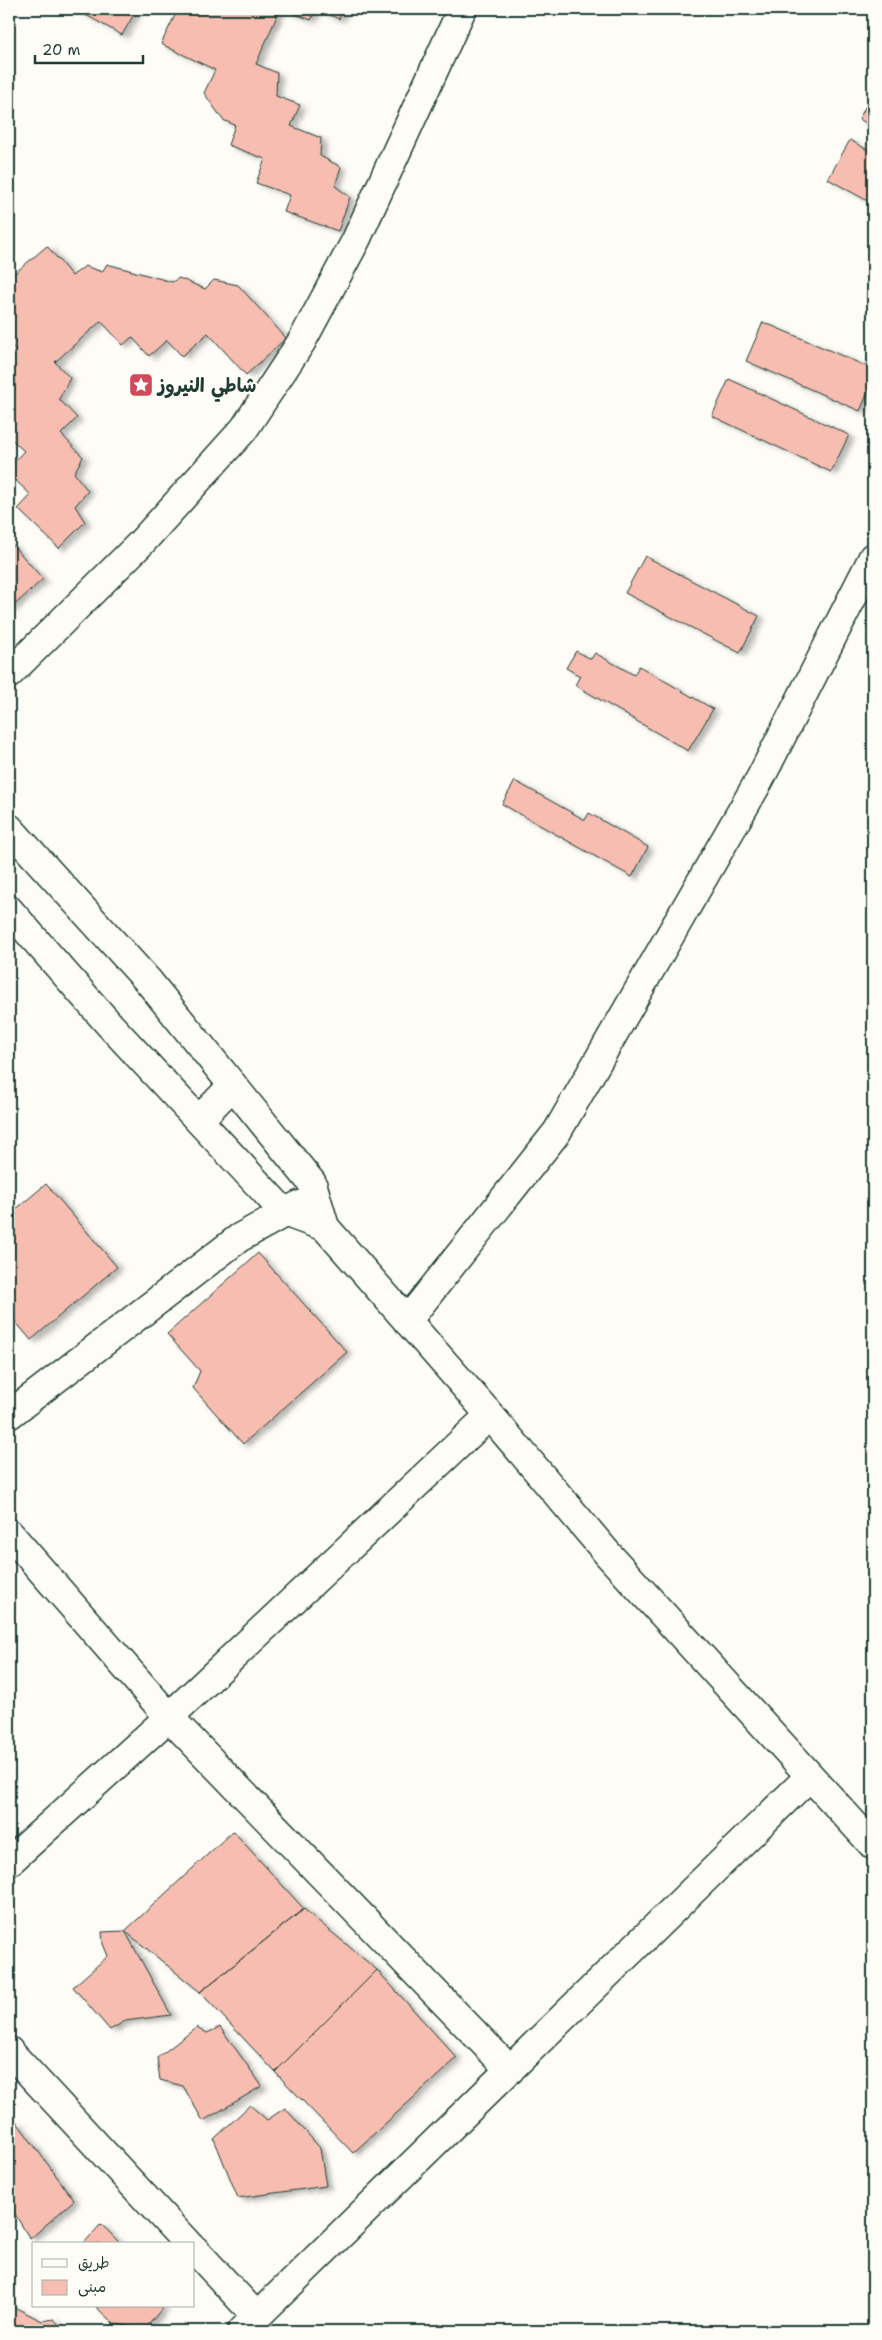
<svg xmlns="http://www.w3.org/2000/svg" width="882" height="2340" font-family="'Shantell Sans','Playpen Sans Arabic',sans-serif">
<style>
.building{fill:#f7bdb0;stroke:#1f3d34;filter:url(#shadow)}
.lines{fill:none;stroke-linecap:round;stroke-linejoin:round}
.minor-casing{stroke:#1f3d34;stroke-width:31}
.minor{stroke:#fdfcf7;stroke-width:28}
.labels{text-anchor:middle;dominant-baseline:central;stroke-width:5;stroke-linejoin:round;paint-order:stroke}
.poi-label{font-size:19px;font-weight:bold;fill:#1f3d34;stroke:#fdfcf7;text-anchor:start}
</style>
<defs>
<filter id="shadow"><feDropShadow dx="5.5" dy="3" stdDeviation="2.5" flood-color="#0004"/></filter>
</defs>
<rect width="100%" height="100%" fill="#fdfcf7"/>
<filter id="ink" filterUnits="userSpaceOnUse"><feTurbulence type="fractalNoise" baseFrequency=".02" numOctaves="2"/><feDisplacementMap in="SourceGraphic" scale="10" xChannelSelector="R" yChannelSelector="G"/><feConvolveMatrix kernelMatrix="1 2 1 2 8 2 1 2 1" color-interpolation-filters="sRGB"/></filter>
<g filter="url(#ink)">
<path class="building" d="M75,9H137L122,35Z
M178,9H280L256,64L277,73L276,96L300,105L291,126L321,138L320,156L341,167L335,186L350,197L338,231L284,212L290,195L256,183L265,159L228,145L235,125L223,120L204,93L215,70L161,44Z
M282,9H316L311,20Z
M316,9H343L339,19Z
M873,92V127L859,119Z
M850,140L873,153V204L828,179Z
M47,246L72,276L85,266L102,272L107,264L172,282L179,278L205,289L214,280L238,285L286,338L246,375L208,333L182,356L167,340L149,356L132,337L123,345L101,321L55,362L70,378L59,399L77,418L61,434L83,457L74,473L88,491L75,506L85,522L59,548L18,509L31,495L9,474V467L24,451L9,437V356L16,351L9,343V278Z
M763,322L873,369V381L860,411L746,361Z
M729,379L849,435L831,472L712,416Z
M9,541L43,579L9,610Z
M645,556L759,616L740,653L625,593Z
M576,651L591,659L595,653L634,675L639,666L713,709L688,751L575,685L580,676L566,668Z
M515,781L585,820L589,813L648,847L632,877L502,804Z
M46,1184L117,1267L31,1340L9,1314V1215Z
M258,1253L347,1352L243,1444L193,1388L200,1371L167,1334Z
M233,1831L304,1909L200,1992L125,1931Z
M304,1909L377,1970L275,2072L200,1992Z
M125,1931L171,2015L125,2021L110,2030L73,1987L108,1956L103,1944L102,1932Z
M377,1970L457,2058L353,2153L275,2072Z
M197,2027L207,2033L220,2027L262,2086L203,2121L183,2086L160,2080L157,2058Z
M250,2105L267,2120L285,2108L320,2148L326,2186L238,2198L214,2139Z
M16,2121L74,2200L30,2239L9,2204V2127Z
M101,2224L121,2244H83Z
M12,2306L42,2321L54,2319L64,2331H9V2307Z
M95,2306H164L146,2328L114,2324Z"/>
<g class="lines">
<defs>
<path id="minor" d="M9,674L141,543L244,429L302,341L356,240L462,9
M9,828L149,982L312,1183L325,1227L490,1415L607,1553L873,1845
M9,910L109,1024L284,1212L325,1227
M199,1120L233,1085
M407,1321L557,1132L760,779L873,557
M9,1415L239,1238L299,1205
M9,1533L169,1717L510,2070
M9,1862L169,1717L490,1415
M9,2051L188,2244
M194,2249L257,2317
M242,2331L809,1777"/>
</defs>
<use href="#minor" class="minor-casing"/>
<use href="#minor" class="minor"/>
</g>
</g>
<defs>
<symbol id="sight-square" viewBox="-11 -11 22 22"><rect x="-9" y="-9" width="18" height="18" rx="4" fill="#d1495b" stroke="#fdfcf7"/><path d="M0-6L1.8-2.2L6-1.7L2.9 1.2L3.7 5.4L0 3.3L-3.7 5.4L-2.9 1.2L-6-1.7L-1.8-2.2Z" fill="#fff"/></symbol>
</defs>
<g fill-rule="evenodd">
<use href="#sight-square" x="127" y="371" width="28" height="28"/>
</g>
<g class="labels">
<g class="poi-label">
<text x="158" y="385">شاطي النيروز</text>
</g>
</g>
<rect width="882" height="2340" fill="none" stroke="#fdfcf7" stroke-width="30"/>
<rect x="15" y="15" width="852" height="2310" fill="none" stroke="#1f3d34" stroke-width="2" filter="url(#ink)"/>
<rect x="32" y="2242" width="162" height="65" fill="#fdfcf7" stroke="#a4b0a9"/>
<rect x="42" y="2259" width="25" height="8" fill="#fdfcf7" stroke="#a4b0a9"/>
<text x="78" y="2268" font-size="15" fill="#1f3d34">طريق</text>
<rect x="42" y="2280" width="25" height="15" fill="#f7bdb0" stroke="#a4b0a9"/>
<text x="78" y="2292" font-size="15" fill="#1f3d34">مبنى</text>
<path d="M35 55v8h108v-8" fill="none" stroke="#1f3d34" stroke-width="2.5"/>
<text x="42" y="55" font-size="15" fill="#1f3d34" stroke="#fdfcf7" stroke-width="4" paint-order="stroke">20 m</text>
</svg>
